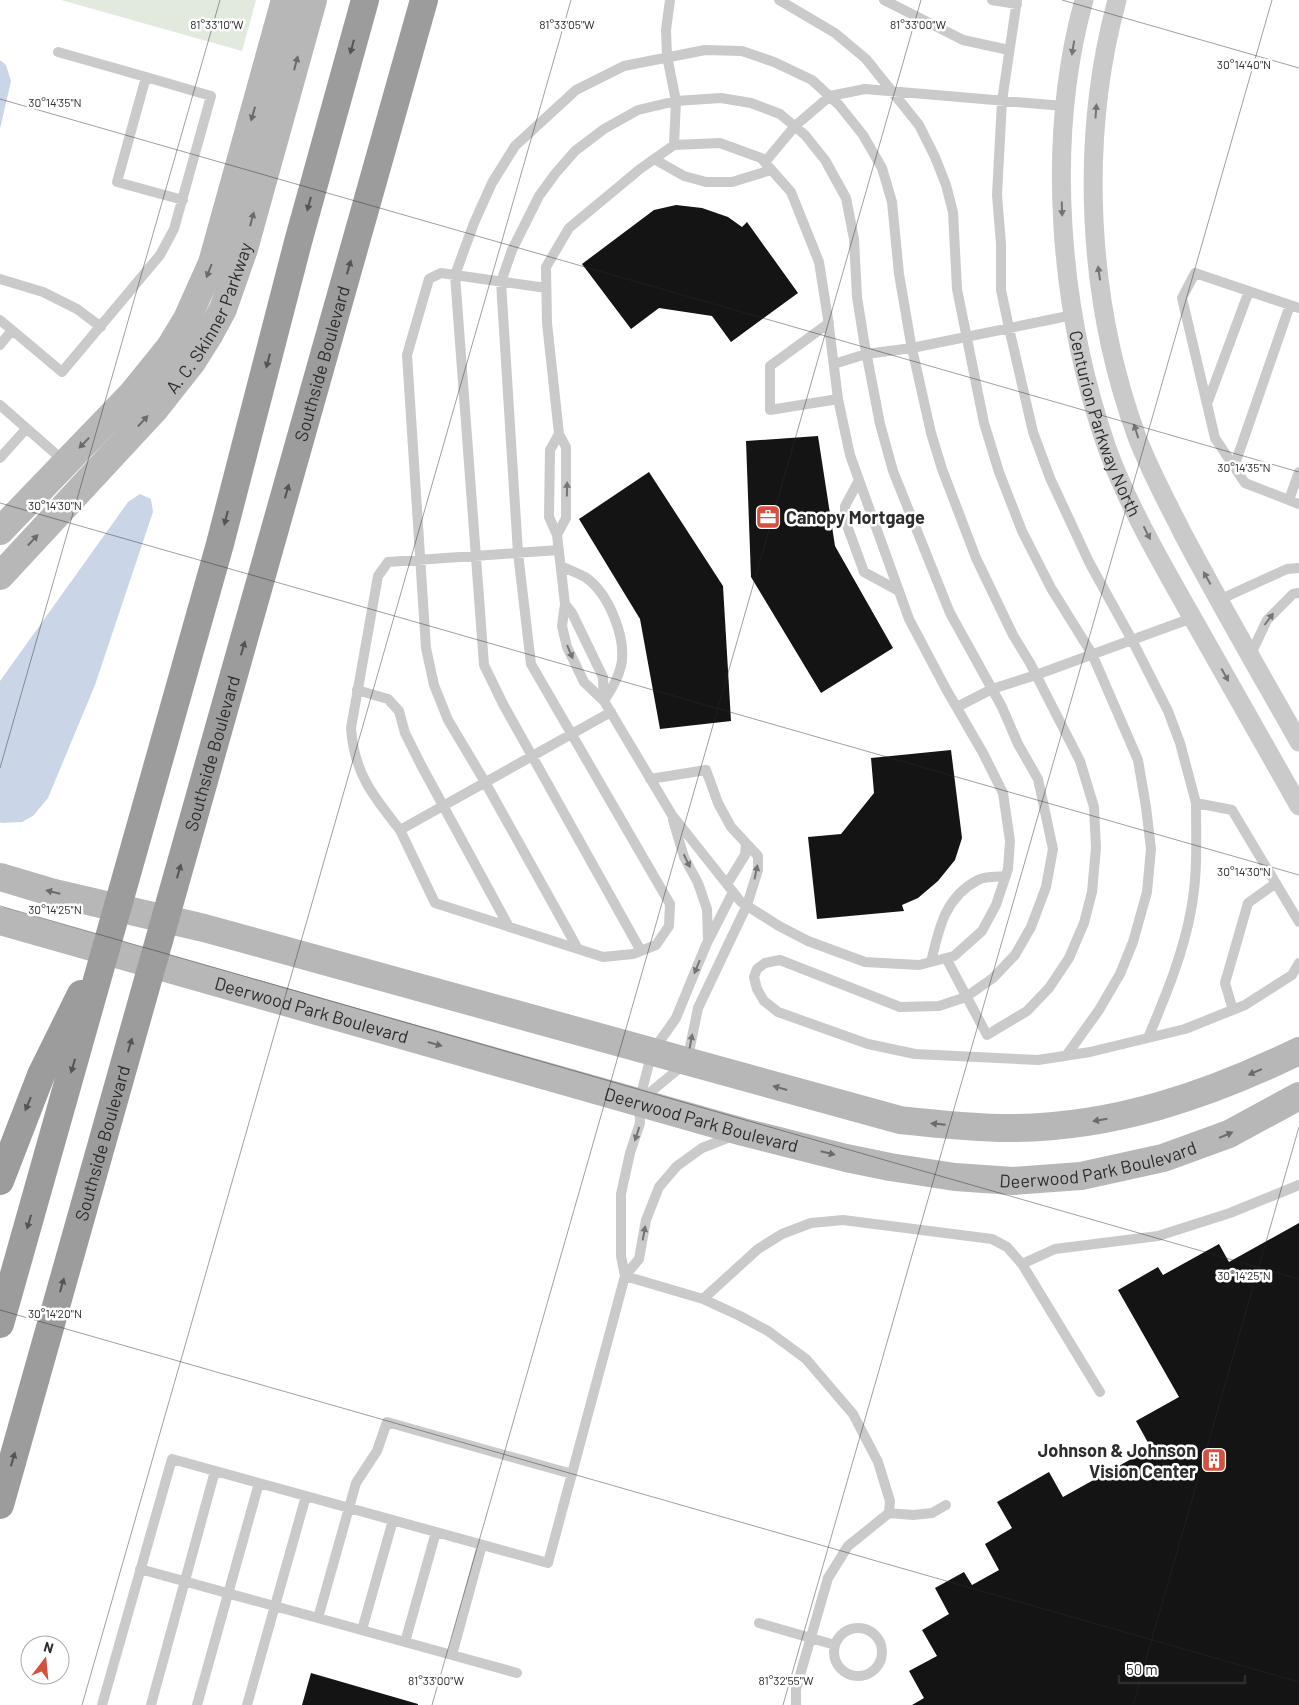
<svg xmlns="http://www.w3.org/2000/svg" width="1299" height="1705" font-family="Barlow,sans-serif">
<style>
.green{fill:#e1eadc}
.water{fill:#cad6e8}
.building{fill:#141414}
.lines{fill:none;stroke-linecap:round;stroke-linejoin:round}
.service{stroke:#cacaca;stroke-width:10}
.minor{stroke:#cacaca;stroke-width:19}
.secondary{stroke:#b7b7b7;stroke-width:28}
.trunk{stroke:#9c9c9c;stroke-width:28}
.oneway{fill:#545454}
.oneway2{fill:#747474}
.oneway3{fill:#6b6b6b}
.ticks{fill:none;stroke:#2d2d2d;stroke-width:1;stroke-opacity:0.45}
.labels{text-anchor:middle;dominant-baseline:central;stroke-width:5;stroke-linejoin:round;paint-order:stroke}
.street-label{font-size:18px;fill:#2d2d2d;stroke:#fff}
.poi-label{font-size:18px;font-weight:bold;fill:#2d2d2d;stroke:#fff;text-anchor:start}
.ticks-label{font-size:12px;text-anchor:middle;fill:#2d2d2d;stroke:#fff;stroke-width:5;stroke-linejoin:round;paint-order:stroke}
</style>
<rect width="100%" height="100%" fill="#fff"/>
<path class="green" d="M61,0H256L242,51Z"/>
<path class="water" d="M0,60L6,65L11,81L0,129Z
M140,494L151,499L153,512L95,685L48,798L33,816L22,822L1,823L0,822V681L128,502Z"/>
<path class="building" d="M676,205L702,208L728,217L742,227L747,222L798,293L731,342L712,316L659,308L631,329L582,264L654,210Z
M818,436L835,546L893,648L821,693L751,577L746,441Z
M649,472L723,586L731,721L660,729L640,619L579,519Z
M951,750L962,838L955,860L938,881L918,898L902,905L904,911L817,919L808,837L841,834L874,793L871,758Z
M1299,1223V1705H912L924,1698L909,1671L937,1656L922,1630L949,1614L935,1588L964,1572L972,1585L999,1570L985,1544L1012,1528L997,1502L1049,1472L1063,1497L1151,1448L1136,1421L1179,1397L1118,1290L1158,1267L1163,1275L1219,1244L1229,1262Z
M311,1673L418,1704V1705H302Z"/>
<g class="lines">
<path class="service" d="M670,0L666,30L667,56L676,101L674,145
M779,0L835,33L866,59L919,125L935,157L946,185L953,212L957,289L984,423L999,472L1022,531L1051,588L1092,654L1138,760L1146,807L1151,849L1147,892L1133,942L1120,974L1099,1010L1066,1056
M884,0L963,40L1009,50
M992,0L1017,4
M1017,0L1002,101L997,195L1001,244V290L1009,328L1033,432L1050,478L1089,562L1132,640L1168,711L1180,743L1196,803L1232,810L1299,922
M58,52L146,77
M654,159L684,176L706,182H732L771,170
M765,162L795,126L830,96L865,89L1064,106
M0,279L43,292L77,309L101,327
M546,288L441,273L429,279L407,355L426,648L434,685L448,720L485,782L578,949
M1299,308L1195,273L1182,298L1215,438L1245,483L1299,504
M0,320L12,330
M829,323L770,366V410L838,399
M0,345L12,330L62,372L160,255L174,229L211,96L146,77L117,182L183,200
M834,364L866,354L912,348L1073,315
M1207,404L1249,291
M0,405L65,462
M0,458L26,429
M1234,467L1290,305
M859,480L845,506V520L864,572L899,591
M1289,500L1299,472
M557,535L566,518V447L559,434L547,323L546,267L569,228L640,169L674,145L720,143L761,158L791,192L819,262L828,319L838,399L850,455L909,619L946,689L983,753L1003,793L1010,841L1008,869L996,905L982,931L954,956L919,965L865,962L808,941L779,926L741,902L672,815L604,701L584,682L567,647L562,626L565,604L557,535L549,517L550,450L559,434
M561,566C569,570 578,573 585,577C609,593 627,639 621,666C618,679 611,690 604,701
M1219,600L1287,569L1299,568
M565,604L572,613L603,677L604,700
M1250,656L1267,620L1293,594L1299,593
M357,690L388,699L399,711L405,733L421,765L509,927
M957,707L992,689L1036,675L1192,618
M611,712L400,830L435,903L603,957L633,954L656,945L669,926L670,904L531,664L518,553L501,282L512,250L539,196L555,174L575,151L604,129L638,110L676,101L721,98L751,103L780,114L805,135L825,160L846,198L854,239L857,297L864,341L880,424L893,471L950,613L1002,707L1018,744L1038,779L1053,849L1046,887L1031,927L1015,955L993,978L966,997L939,1006L900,1007L780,960L765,963L757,969L754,977L757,989L764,1001L778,1012L868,1044L915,1054L1038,1060L1090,1052L1185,1029L1245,1005L1292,975L1299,963
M673,820L684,857L698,883L707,909L708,939
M400,830C373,796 354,773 351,728L378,576L388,562L559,550
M727,884L745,855L746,843
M641,951L503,704L484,665L455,275L474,223L492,183L515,146L576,90L624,66L705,50L742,51L774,62L812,80L839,105L863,135L882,168L892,202L899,274L911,344L931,433L942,469L976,558L1013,635L1030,663L1080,761L1094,807L1096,848L1092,892L1084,923L1069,958L1049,988L1027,1011L987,1035L946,958
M931,962C939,928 945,897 978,880C986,876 997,877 1006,876
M1233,1010L1225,983L1248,903L1276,883
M1148,1038C1165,997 1183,955 1191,910C1198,875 1196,839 1196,803
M642,1099L687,1062L698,1008L747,905L758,870V856L731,827L718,803L706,770L650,779
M1022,1264L1055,1249L1158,1236L1230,1213L1299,1185
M625,1276L703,1299L740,1316L768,1331L806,1359L853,1414L878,1462L890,1501L889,1513L848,1546L828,1578L796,1689V1705
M625,1276L621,1256V1194L630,1153L640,1123L639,1102L652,1052L676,1018L706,945L733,892
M703,1299L758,1249L782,1234L811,1223L843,1220L992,1239L1007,1247L1022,1264L1100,1392
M889,1513L913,1515L932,1513L946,1505
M140,1569L452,1655L482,1545
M318,1618L356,1483L377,1451L387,1422L572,1474
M759,1623L835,1645
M834 1652a24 24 0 1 1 48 0a24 24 0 1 1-48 0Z
M362,1630L393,1520
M405,1642L436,1532
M452,1655L517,1673
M102,1705L172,1459L548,1563L625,1276L639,1259L646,1220L659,1187L677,1166L702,1148L735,1135
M151,1705L215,1471
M197,1705L259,1483
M247,1705L306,1496"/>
<g class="minor">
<path id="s1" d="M1084,0C1045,141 1059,310 1107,448C1127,503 1159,559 1188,610C1225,676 1262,741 1299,806"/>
<path d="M1117,0C1079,140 1087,301 1137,437C1150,471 1167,502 1183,534C1220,604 1260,673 1299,742"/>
</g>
<g class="secondary">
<path d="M0,531L132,394L170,347L187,319L212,263L285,0"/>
<path id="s2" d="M0,576L154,410L192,362L209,335L223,309L244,249L313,0"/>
<path d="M0,877L54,893L204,928L900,1120C937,1124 973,1128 1010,1128C1112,1128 1209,1095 1299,1051"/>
<path id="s3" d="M0,921L743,1132L846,1158L890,1167L955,1177L1013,1181L1081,1176L1163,1158L1229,1134L1299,1096"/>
</g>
<g class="trunk">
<path d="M0,1181L41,1075L81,994"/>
<path d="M0,1324L220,544L298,242L365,0"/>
<path id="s4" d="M0,1505L424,0"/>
</g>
</g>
<defs><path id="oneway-solid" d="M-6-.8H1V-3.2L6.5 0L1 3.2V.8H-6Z" transform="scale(1.25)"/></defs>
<g class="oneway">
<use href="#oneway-solid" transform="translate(352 47) rotate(105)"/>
<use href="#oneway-solid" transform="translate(309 204) rotate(105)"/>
<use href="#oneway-solid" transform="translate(349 267) rotate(-74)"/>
<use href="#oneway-solid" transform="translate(268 361) rotate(105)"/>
<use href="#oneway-solid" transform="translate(287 491) rotate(-74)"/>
<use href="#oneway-solid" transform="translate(226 518) rotate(104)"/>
<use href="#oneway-solid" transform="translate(243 648) rotate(-74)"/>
<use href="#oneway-solid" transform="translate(179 871) rotate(-74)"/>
<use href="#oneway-solid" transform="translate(130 1045) rotate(-74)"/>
<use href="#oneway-solid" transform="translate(73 1066) rotate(106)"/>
<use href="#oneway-solid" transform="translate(28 1104) rotate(113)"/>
<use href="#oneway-solid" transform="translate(29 1222) rotate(106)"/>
<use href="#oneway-solid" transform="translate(62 1285) rotate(-74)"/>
<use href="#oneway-solid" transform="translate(13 1459) rotate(-74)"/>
</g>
<g class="oneway2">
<use href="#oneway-solid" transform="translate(1073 48) rotate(99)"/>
<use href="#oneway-solid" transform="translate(1096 111) rotate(-86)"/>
<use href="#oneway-solid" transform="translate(1062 209) rotate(88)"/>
<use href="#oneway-solid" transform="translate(1099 273) rotate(-98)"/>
<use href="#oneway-solid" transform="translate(1136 431) rotate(-108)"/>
<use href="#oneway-solid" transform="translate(567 489) rotate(-89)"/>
<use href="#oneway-solid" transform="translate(1147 533) rotate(63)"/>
<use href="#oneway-solid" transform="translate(1207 578) rotate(-119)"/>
<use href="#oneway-solid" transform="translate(1269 619) rotate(-53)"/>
<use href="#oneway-solid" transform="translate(570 652) rotate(67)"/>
<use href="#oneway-solid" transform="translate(1225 675) rotate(61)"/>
<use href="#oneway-solid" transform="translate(687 861) rotate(64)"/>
<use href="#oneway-solid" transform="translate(756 872) rotate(-78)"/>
<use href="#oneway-solid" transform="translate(697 967) rotate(112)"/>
<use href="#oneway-solid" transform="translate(691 1041) rotate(-79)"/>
<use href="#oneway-solid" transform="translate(637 1134) rotate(108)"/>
<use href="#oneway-solid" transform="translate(644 1233) rotate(-80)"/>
</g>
<g class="oneway3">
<use href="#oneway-solid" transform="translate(296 63) rotate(-75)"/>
<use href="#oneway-solid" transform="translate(253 114) rotate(106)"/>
<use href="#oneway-solid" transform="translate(252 219) rotate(-75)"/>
<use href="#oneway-solid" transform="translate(209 271) rotate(111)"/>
<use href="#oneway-solid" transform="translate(143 421) rotate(-47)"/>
<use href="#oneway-solid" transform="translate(84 443) rotate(134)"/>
<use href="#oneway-solid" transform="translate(33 540) rotate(-47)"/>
<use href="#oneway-solid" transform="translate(53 892) rotate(-166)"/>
<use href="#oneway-solid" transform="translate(435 1044) rotate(16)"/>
<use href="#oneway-solid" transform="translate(1255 1072) rotate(157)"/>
<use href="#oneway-solid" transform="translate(780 1088) rotate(-164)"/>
<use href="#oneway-solid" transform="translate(1100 1120) rotate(171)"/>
<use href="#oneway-solid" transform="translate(938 1124) rotate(-174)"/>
<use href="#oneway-solid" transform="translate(1226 1135) rotate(-23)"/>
<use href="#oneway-solid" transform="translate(828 1153) rotate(14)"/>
</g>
<path class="ticks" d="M1062,0L1299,68M0,99L1299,472M0,503L1299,875M0,768L220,0M0,906L1299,1279M0,1310L1299,1682M82,1705L571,0M432,1705L921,0M783,1705L1272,0M1133,1705L1299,1127"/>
<defs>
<symbol id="office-square" viewBox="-11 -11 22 22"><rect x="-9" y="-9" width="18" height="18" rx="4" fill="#d5503e" stroke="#fff"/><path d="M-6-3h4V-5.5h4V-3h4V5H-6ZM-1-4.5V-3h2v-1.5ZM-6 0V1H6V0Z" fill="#fff"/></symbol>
<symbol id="building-square" viewBox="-11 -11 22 22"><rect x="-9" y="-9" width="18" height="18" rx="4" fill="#d5503e" stroke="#fff"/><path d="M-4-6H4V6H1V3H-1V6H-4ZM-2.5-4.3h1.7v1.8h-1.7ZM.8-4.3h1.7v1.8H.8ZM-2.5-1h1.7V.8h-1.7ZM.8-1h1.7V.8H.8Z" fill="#fff"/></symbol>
</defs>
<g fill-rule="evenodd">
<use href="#office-square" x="754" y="503" width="28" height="28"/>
<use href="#building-square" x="1200" y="1446" width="28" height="28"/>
</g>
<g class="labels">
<g class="street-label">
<text stroke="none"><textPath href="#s2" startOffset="335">A. C. Skinner Parkway</textPath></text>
<text stroke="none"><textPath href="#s4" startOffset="1186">Southside Boulevard</textPath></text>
<text stroke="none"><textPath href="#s1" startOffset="431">Centurion Parkway North</textPath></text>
<text stroke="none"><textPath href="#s4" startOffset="781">Southside Boulevard</textPath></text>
<text stroke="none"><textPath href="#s3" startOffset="324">Deerwood Park Boulevard</textPath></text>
<text stroke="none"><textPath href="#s3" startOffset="729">Deerwood Park Boulevard</textPath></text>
<text stroke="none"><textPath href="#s4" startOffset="376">Southside Boulevard</textPath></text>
<text stroke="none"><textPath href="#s3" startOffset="1134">Deerwood Park Boulevard</textPath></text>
</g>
<g class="poi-label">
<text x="786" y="517">Canopy Mortgage</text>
<text x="1196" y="1450" text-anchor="end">Johnson &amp; Johnson<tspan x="1196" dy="21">Vision Center</tspan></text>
</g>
</g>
<g class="ticks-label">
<text x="217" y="29">81°33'10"W</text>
<text x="567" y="29">81°33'05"W</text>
<text x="918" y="29">81°33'00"W</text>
<text x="1244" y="69">30°14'40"N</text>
<text x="55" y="107">30°14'35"N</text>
<text x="1244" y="472">30°14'35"N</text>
<text x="55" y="510">30°14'30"N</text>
<text x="1244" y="876">30°14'30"N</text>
<text x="55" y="914">30°14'25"N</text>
<text x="1244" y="1280">30°14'25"N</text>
<text x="55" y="1318">30°14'20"N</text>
<text x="436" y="1685">81°33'00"W</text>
<text x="786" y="1685">81°32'55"W</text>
</g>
<g transform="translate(45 1660) rotate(16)"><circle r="24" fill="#ffffff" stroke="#ababab"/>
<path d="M0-4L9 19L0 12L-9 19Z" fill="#d5503e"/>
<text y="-8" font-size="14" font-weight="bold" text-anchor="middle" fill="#2d2d2d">N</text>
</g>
<path d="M1119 1675v8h126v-8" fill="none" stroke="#2d2d2d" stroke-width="2.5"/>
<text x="1126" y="1675" font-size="15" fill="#2d2d2d" stroke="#ffffff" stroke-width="4" paint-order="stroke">50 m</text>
</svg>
